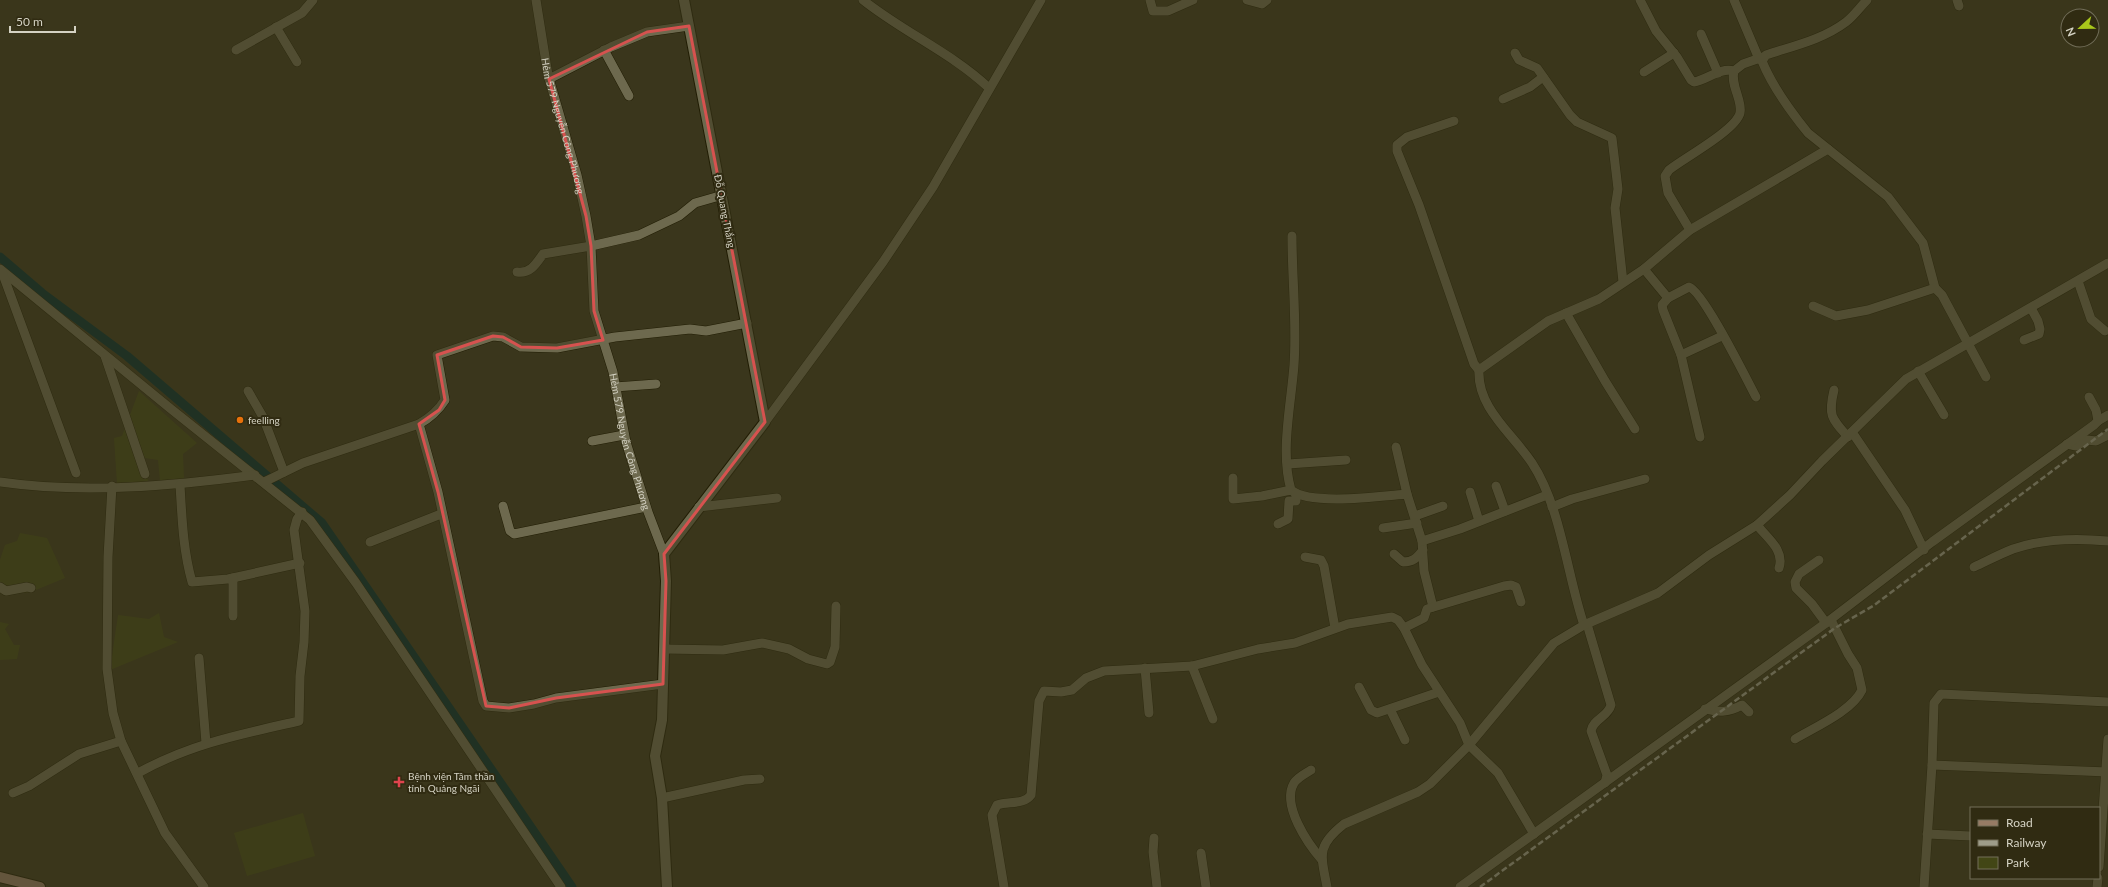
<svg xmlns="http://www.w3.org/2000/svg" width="2108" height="887" font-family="Lato,sans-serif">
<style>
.green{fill:#424615}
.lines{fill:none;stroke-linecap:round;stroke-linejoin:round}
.canal{stroke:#022c2e;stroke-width:9}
.minor-casing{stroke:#211d04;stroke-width:10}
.tertiary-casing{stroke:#211d04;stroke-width:12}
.secondary-casing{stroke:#211d04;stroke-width:12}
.minor{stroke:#6d694e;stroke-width:9}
.tertiary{stroke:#6d694e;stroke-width:10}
.secondary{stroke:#967b64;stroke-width:10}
.rail{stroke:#9e9c89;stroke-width:2.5;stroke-dasharray:6 3;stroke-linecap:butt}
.marked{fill:none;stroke:#d6524f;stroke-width:3;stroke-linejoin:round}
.food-dot{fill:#e8710a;stroke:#302b12;stroke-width:1.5}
.health-dot{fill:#e0444e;stroke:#302b12;stroke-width:1.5}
.labels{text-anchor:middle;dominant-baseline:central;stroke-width:4;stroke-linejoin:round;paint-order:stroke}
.street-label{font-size:10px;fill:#d4d2c3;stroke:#302b12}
.poi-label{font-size:10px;fill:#d4d2c3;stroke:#302b12;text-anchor:start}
</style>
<rect width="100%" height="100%" fill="#3a361c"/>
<path class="green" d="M139,391L197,443L183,454L184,479L160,481L158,460L145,458L148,482L117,483L114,438L122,436Z
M20,533L47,538L65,578L31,592L5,595L0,591V560L5,545L17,541Z
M159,613L164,637L178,642L110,670L118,615L149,619Z
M0,622L9,624L5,629L14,645H20L17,659L0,660Z
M303,813L315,856L247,876L234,833Z"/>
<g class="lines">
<path class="canal" d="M0,257L42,293L127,356L322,523L572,887"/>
<defs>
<g id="minor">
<path id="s1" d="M536,0L548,75L577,175L586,216L591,246L594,311L613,372L626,442L648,512L664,554"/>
<path d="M863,0C903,32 952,53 989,88"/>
<path d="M1150,0L1153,11H1168L1193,0"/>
<path d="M1247,0L1262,4L1267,0"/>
<path d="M1640,0L1656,31L1677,57L1691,80L1694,82C1707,80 1720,67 1734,71"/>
<path d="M1734,0L1759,59"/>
<path d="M1867,0C1860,7 1854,16 1846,22C1822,40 1793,46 1766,55L1762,61C1772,86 1791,112 1808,133L1888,197L1923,243L1935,288L1942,295L1986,377"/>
<path d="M1957,0L1959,6"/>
<path d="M276,27L297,62"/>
<path d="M1701,34L1718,73"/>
<path d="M236,50L302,13L313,0"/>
<path d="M604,50L629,96"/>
<path d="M1515,53L1519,60L1537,68L1570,115L1577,122L1612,138L1618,189L1615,208L1623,282"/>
<path d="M1644,72L1674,53"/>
<path d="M549,79L611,47L647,32L689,26"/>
<path d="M1503,99L1530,87L1543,77"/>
<path d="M1454,121L1407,137L1397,145V151L1419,205L1474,364L1479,370"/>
<path d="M1690,230L1668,193L1665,176L1669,170C1684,158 1736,130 1740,113C1743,101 1730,85 1734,71L1743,64L1763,57"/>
<path d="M1292,236C1292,279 1297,323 1294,365C1291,405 1280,452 1291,490C1310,506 1382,496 1407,494L1422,541L1424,571L1433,607"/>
<path d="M0,269L171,409L310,520L356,583L561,887"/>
<path d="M1644,269L1668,298L1662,305L1663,310L1681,355L1700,437"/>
<path d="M2,272L76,473"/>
<path d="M517,272C530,274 536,264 543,254L591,246L639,235L679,216L695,203L723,195"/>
<path d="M2078,281L2091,319L2105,331"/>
<path d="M1668,298L1689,287C1703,291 1747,380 1756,397"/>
<path d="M1813,306L1836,316L1868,310L1935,288"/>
<path d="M1566,313L1605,381L1635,429"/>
<path d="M2024,340L2039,334L2040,329L2038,321L2031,308"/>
<path d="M1681,355L1722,336"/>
<path d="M105,356L145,474"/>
<path d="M1918,371L1944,415"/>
<path d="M615,387L656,384"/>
<path d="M1834,390C1828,415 1831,418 1848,437"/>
<path d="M248,391L263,417L284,472"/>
<path d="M2098,421L2108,415"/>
<path d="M765,422L883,262L933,187L1041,0"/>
<path d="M419,424L438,492L483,701L486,706L509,708L534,704L556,698L663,684"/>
<path d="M1852,432L1905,510L1924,550"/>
<path d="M592,441L624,435"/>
<path d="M2067,444L2076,446L2087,440L2096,441L2108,435"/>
<path d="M1396,447L1407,494"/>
<path d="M1288,464L1346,460"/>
<path d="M1233,478V499L1262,496L1291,490"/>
<path d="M0,482C83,494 172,486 255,475"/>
<path d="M264,482L303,463L419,424C430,418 438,411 445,400L437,355L493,336L503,337L521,347L557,348L615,337L690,329L706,331L747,323"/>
<path d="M180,485C182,518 183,550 192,582L228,579L300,563"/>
<path d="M112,486L108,557L107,669L113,713L121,741L165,833L204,887"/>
<path d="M1496,486L1505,511"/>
<path d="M1470,492L1479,521"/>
<path d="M503,506L510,531L514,534L646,507"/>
<path d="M699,507L777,498"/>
<path d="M1552,507L1572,499L1645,479"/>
<path d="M1415,516L1443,506"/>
<path d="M1278,524L1288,519L1289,501H1296V494"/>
<path d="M1757,525C1767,538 1785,550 1779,568"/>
<path d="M1383,528L1417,523"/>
<path d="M1422,541L1460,529L1547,495"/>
<path d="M370,542L441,514"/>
<path d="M1394,554L1403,562C1413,562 1417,558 1423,550"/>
<path d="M1305,557L1321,560L1324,566L1335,628"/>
<path d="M1819,560L1799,574L1795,582L1796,588L1812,604L1826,623"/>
<path d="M1974,567C1987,561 2000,554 2013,549C2042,539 2078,538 2108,541"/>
<path d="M0,587L6,591L27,587L31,588"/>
<path d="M233,616V578"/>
<path d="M1587,624L1611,705C1608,717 1593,719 1591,731L1607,775L1605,783"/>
<path d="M1584,625C1567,575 1561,507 1532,463C1513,434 1477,408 1479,370L1548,321L1599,299L1644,269L1690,230L1828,149"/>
<path d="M1404,628L1424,618L1427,609L1504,586L1511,585L1516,587L1521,602"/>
<path d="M664,649L723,650L762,643L789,649L808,659L827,664L830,662L835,647L836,606"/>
<path d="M199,658L206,743"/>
<path d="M1192,666L1213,719"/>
<path d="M1145,668L1149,713"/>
<path d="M1359,687L1371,710L1377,713L1439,692"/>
<path d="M1390,709L1405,740"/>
<path d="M1705,709C1720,713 1729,712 1742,705L1749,712"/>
<path d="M1795,739C1815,727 1852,711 1862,690L1857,668L1848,654L1831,620"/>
<path d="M1932,765L2108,772"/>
<path d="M1311,770C1305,774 1298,777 1294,783C1281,805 1308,844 1322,860"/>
<path d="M138,773C190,744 241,734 299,721L300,676L304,642L305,611L294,530L297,519L302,512"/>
<path d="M13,793L29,786L79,754L121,741"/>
<path d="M662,798L744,780L760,779"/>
<path d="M1927,834L1971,836"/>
<path d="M1154,838L1153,852L1157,887"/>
<path d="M1201,853L1206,887"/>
<path d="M2099,867L2108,739"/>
<path d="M1004,887L992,815L997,805C1008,801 1024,805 1031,795L1039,701L1044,691L1061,692L1072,690L1086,678L1104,671L1192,666L1258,649L1295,643L1348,624L1392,617L1398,620L1404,628L1422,665L1460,723L1469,745L1498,773L1534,834"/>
<path d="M1327,887C1321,855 1316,846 1344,824L1418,792L1430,784L1469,745L1554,643L1584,625L1658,593L1709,555L1757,525L1790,495L1822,461L1906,379L2108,263"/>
<path d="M1460,887L1826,623L1932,542L2094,425L2098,421L2096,410L2089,397"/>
<path d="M1924,887L1932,765L1934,703L1941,694L2108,702"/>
<path d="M2097,887L2098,878"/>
</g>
<path id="tertiary" d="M667,887L662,798L655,756L662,720L666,581L664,554L765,422L684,0"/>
<path id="secondary" d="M0,877L40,887"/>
</defs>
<use href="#minor" class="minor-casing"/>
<use href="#tertiary" class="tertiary-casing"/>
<use href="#secondary" class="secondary-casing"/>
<use href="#minor" class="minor"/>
<use href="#tertiary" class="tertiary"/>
<use href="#secondary" class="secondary"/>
<path class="rail" d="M1480,887L1835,628L1873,606L2108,429"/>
</g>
<path d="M0 0H2108V887H0ZM689,26L765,422L664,554L666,581L663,684L556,698L509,708L486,706L438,492L419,424L439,410L445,400L437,355L493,336L503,337L521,347L557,348L603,340L594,311L591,246L586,216L549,79L647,32Z" fill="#3a361c" fill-opacity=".55" fill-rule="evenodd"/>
<path class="marked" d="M689,26L765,422L664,554L666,581L663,684L556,698L509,708L486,706L438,492L419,424L439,410L445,400L437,355L493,336L503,337L521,347L557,348L603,340L594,311L591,246L586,216L549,79L647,32Z"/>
<circle class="food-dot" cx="240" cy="420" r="4"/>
<path class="health-dot" d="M397 776h4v4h4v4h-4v4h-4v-4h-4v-4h4z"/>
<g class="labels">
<g class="street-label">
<text stroke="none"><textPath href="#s1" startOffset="129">Hẻm 579 Nguyễn Công Phương</textPath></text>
<text transform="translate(725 211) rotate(79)">Đỗ Quang Thắng</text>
<text stroke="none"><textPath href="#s1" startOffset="453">Hẻm 579 Nguyễn Công Phương</textPath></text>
</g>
<g class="poi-label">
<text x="248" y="420">feelling</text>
<text x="408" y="776">Bệnh viện Tâm thần<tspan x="408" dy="12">tỉnh Quảng Ngãi</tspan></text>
</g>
</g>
<rect x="1970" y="807" width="130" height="72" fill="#302b12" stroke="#726e59"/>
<rect x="1978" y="820" width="20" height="6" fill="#967b64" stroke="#726e59"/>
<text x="2006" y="827" font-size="12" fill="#d4d2c3">Road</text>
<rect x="1978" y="840" width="20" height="6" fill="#9e9c89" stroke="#726e59"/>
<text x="2006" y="847" font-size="12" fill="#d4d2c3">Railway</text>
<rect x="1978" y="857" width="20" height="12" fill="#424615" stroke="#726e59"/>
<text x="2006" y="867" font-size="12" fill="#d4d2c3">Park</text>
<g transform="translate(2080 28) rotate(248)"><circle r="19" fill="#302b12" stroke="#726e59"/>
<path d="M0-3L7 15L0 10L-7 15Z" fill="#a9c71b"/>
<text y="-6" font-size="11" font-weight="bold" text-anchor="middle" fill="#d4d2c3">N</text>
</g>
<path d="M10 26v6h65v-6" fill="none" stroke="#d4d2c3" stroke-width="2"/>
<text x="16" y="26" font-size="12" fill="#d4d2c3" stroke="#302b12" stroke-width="3" paint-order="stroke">50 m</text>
</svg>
